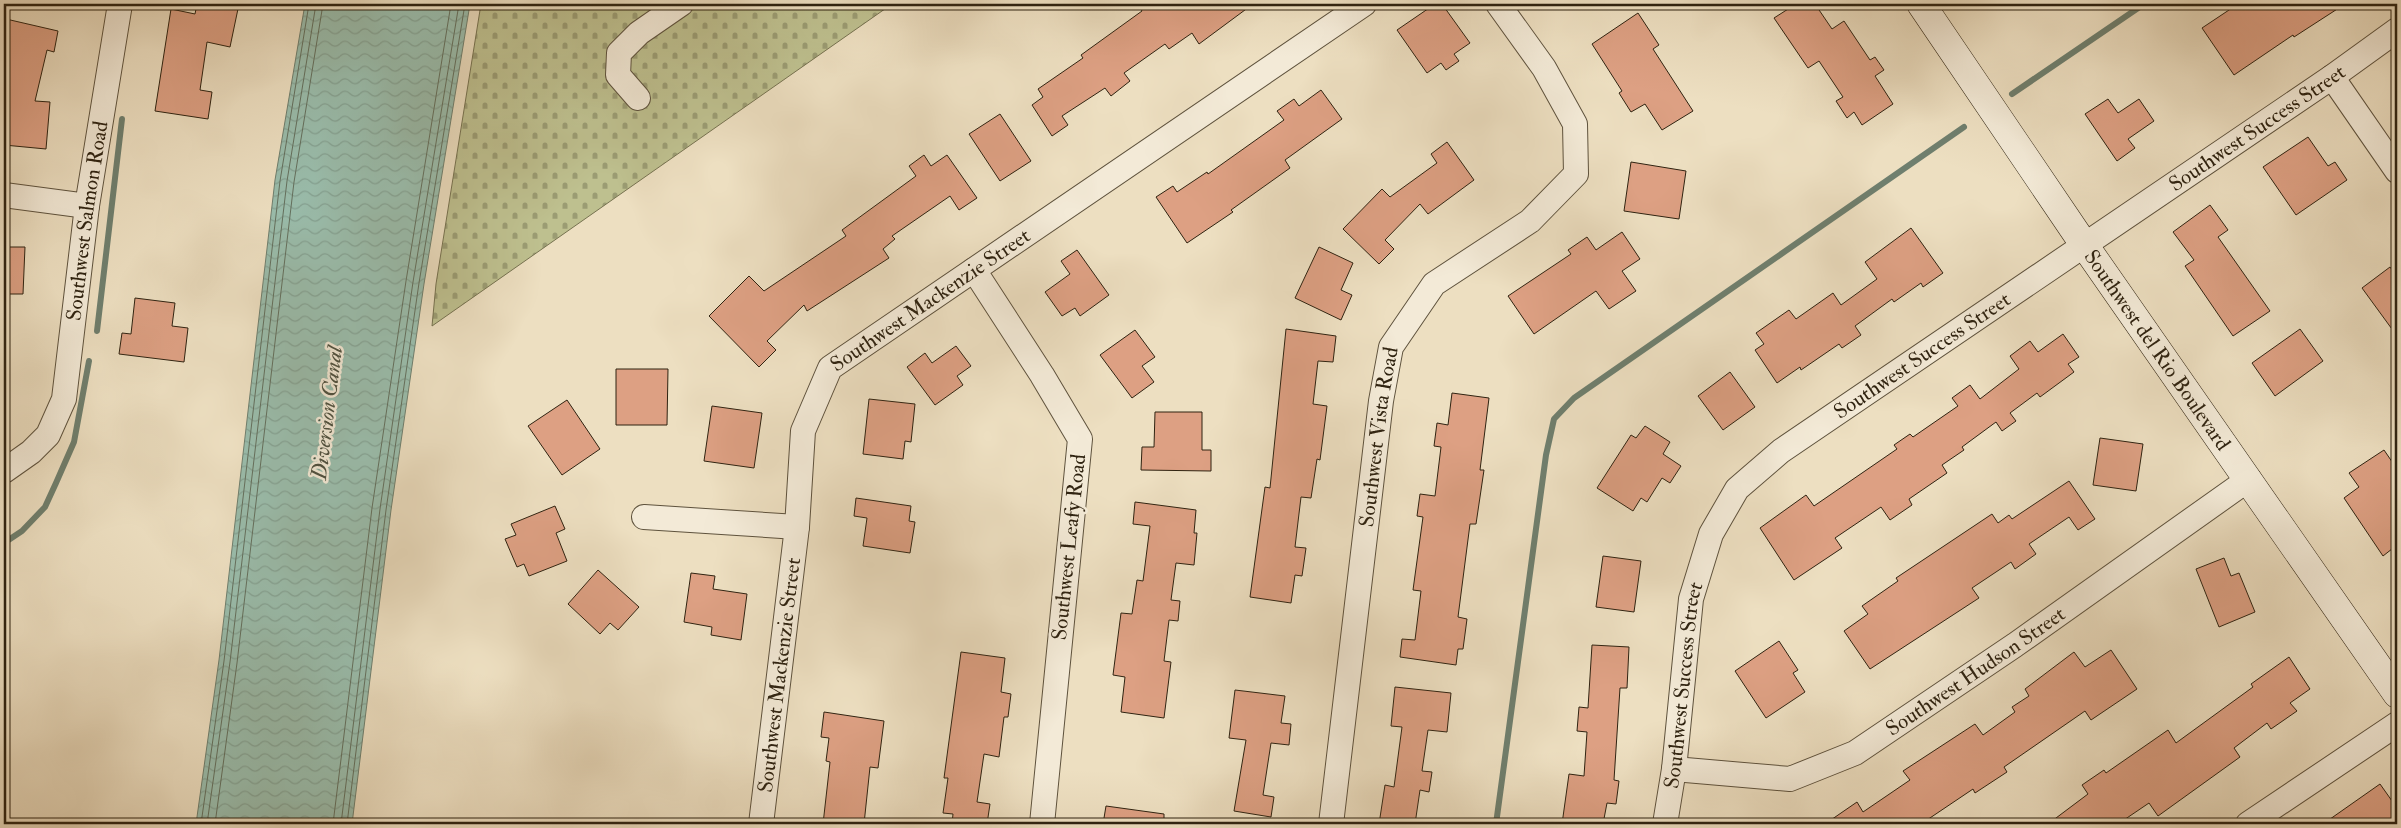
<svg xmlns="http://www.w3.org/2000/svg" width="2401" height="828" font-family="'IM FELL Double Pica',serif">
<style>
.cemetery{fill:url(#cemetery-stones);stroke:#767250}
.water{fill:url(#water-waves);stroke:#6f7f6e}
.lines{fill:none;stroke-linecap:round;stroke-linejoin:round}
.shore{stroke:#64705e;stroke-width:1}
.stream{stroke:#6f7f6e;stroke-width:6}
.building{fill:#dda083;stroke:#2f2311}
.street-casing{stroke:#5e523d;stroke-width:26}
.secondary-casing{stroke:#2f2311;stroke-width:29}
.street{stroke:#f3ead7;stroke-width:24}
.secondary{stroke:#f3ead7;stroke-width:28}
.labels{text-anchor:middle;dominant-baseline:central;stroke-width:5;stroke-linejoin:round;paint-order:stroke}
.street-label{font-size:21px;fill:#2f2311;stroke:#f3ead7}
.water-label{font-size:22px;font-style:italic;fill:#4f5140;stroke:#f3ead7}
</style>
<defs>
<pattern id="cemetery-stones" width="16" height="16" patternUnits="userSpaceOnUse" patternTransform="scale(1.25)"><rect width="16" height="16" fill="#bec08f"/><path d="M2 7V4a2 2 0 0 1 4 0v3zM10 15v-3a2 2 0 0 1 4 0v3z" fill="#9b9c73"/></pattern>
<pattern id="water-waves" width="16" height="10" patternUnits="userSpaceOnUse" patternTransform="scale(1.25)"><rect width="16" height="10" fill="#9abdac"/><path d="M0 5q4-4 8 0t8 0" fill="none" stroke="#85a293"/></pattern>
</defs>
<rect width="100%" height="100%" fill="#eddfc1"/>
<filter id="stains"><feTurbulence type="fractalNoise" baseFrequency=".004" numOctaves="4"/><feColorMatrix values="0 0 0 0 .2 0 0 0 0 .09 0 0 0 0 .02 0 0 0 .5 -.17"/></filter>
<radialGradient id="worn" r=".72"><stop offset=".6" stop-color="#630" stop-opacity="0"/><stop offset="1" stop-color="#630" stop-opacity=".3"/></radialGradient>
<path class="cemetery" d="M481,4H892L432,326L436,284Z"/>
<path class="water" d="M305,4H470L424,284L391,510L352,824H196L219,660L275,180Z"/>
<g class="lines">
<path class="shore" d="M201,824L224,661L280,181L309,4
M207,824L230,662L287,181L316,4
M215,824L237,663L294,182L323,4
M333,824L372,508L406,281L451,4
M341,824L380,509L413,282L459,4
M347,824L386,510L419,283L465,4"/>
<path class="stream" d="M2012,94L2144,4
M97,331L122,119
M4,543L22,531L45,507L56,483L74,442L89,361
M1496,824L1546,455L1554,419L1574,398L1964,127"/>
</g>
<path class="building" d="M197,4H239L230,47L207,42L200,90L212,92L208,119L155,111L171,9L195,14Z
M1138,4H1253L1199,44L1192,33L1169,49L1165,44L1124,73L1130,81L1111,96L1105,88L1062,116L1068,125L1052,136L1032,105L1043,97L1038,89L1083,58L1081,55L1142,11Z
M1435,4H1442L1470,43L1454,54L1459,61L1446,70L1441,63L1427,73L1397,30Z
M1796,4H1815L1832,29L1844,21L1870,60L1875,57L1884,70L1875,76L1893,104L1862,125L1854,112L1847,118L1836,101L1843,97L1819,61L1808,68L1774,18Z
M2238,4H2345L2294,37L2293,35L2234,75L2202,28Z
M1638,13L1659,45L1653,49L1693,111L1662,130L1645,104L1631,112L1619,93L1622,91L1592,44Z
M6,19L58,31L54,52L47,50L35,101L50,102L46,149L4,145V28Z
M1321,90L1342,119L1285,160L1290,168L1231,210L1233,212L1187,243L1156,197L1173,186L1177,192L1207,172L1208,174L1284,120L1277,111L1294,99L1299,106Z
M2108,99L2118,113L2139,99L2154,121L2128,139L2135,148L2117,161L2085,114Z
M1000,114L1031,161L1000,181L969,134Z
M2308,137L2328,166L2335,162L2347,180L2296,215L2263,167Z
M1447,142L1474,180L1428,214L1420,204L1385,240L1394,249L1379,264L1343,229L1382,189L1390,197L1437,163L1431,154Z
M924,155L931,166L947,155L977,198L959,210L950,196L892,236L895,239L883,249L889,258L807,311L804,305L767,341L776,350L759,367L709,316L749,276L764,291L846,236L842,230L916,176L909,166Z
M1631,162L1686,171L1679,219L1624,211Z
M2210,205L2228,230L2218,237L2270,311L2233,336L2185,266L2194,260L2173,232Z
M1911,228L1943,273L1923,287L1921,283L1894,302L1892,299L1855,326L1861,335L1842,348L1839,344L1801,370L1800,367L1777,383L1755,350L1764,344L1756,333L1789,310L1796,319L1833,293L1841,305L1877,279L1865,262Z
M1622,232L1640,259L1622,271L1636,291L1609,309L1596,291L1534,334L1508,296L1571,254L1568,250L1587,237L1596,250Z
M4,247H25L23,294H4Z
M1319,247L1353,263L1341,290L1352,295L1341,320L1295,298Z
M1077,250L1109,295L1080,316L1075,308L1062,316L1045,292L1070,274L1061,261Z
M2390,267L2397,277V336L2362,288Z
M135,298L175,303L172,326L188,328L184,362L119,354L122,333L131,334Z
M1286,329L1336,336L1333,362L1318,361L1313,404L1327,406L1320,460L1317,459L1311,498L1301,497L1295,547L1306,548L1302,576L1295,575L1291,603L1250,597L1265,487L1270,488Z
M2300,329L2323,361L2275,396L2252,363Z
M1135,330L1155,357L1142,366L1154,382L1132,398L1100,355Z
M2063,334L2079,357L2068,364L2074,372L2040,397L2037,393L2010,413L2016,421L2002,431L1996,422L1962,447L1964,450L1942,465L1947,473L1909,499L1912,505L1890,520L1881,507L1835,538L1842,548L1794,580L1760,528L1806,495L1814,506L1897,449L1894,445L1910,434L1913,437L1958,406L1952,398L1970,385L1980,399L2019,369L2010,356L2030,341L2038,352Z
M956,346L971,366L957,376L963,385L935,405L907,367L925,353L932,363Z
M616,369H668L667,425H616Z
M1730,372L1755,407L1723,430L1698,396Z
M1452,393L1489,398L1480,470H1484L1476,524H1470L1458,617L1467,619L1463,649H1458L1456,665L1400,657L1402,639L1415,640L1421,591L1413,590L1423,517L1417,516L1420,494L1435,496L1441,447L1434,446L1437,423L1448,425Z
M869,399L915,404L911,442L905,441L903,459L863,454Z
M567,400L600,449L562,475L528,426Z
M712,406L762,413L754,468L704,461Z
M1155,412H1202V450H1211V471L1141,470L1142,447H1154Z
M1645,426L1670,442L1663,454L1681,466L1670,483L1662,478L1647,502L1641,498L1633,511L1597,488L1631,435L1636,438Z
M2100,438L2143,444L2136,491L2093,485Z
M2384,450L2397,469V545L2383,556L2344,498L2359,487L2349,473Z
M2069,481L2095,519L2078,530L2069,517L2029,544L2036,554L2015,569L2011,562L1972,588L1979,598L1870,669L1844,631L1868,614L1862,606L1898,581L1896,578L1992,514L1998,523L2009,515L2012,519Z
M856,498L911,506L909,521L915,522L910,553L863,546L867,518L854,516Z
M1135,502L1196,510L1194,533H1197L1194,565L1176,563L1171,600L1180,601L1178,621L1169,620L1164,661L1171,662L1164,718L1121,712L1125,677L1113,675L1121,613L1132,614L1137,580L1143,581L1150,526L1133,524Z
M555,506L565,529L556,533L567,561L529,576L524,564L517,567L505,539L516,535L511,524Z
M1603,556L1641,561L1634,612L1596,607Z
M2224,558L2231,576L2239,573L2255,612L2219,627L2196,569Z
M598,570L639,607L618,630L610,623L600,634L568,604Z
M691,573L715,576L713,589L747,594L741,640L711,635L712,627L684,622Z
M1779,641L1798,670L1793,673L1805,692L1766,718L1735,671Z
M1592,645L1629,647L1627,688H1620L1614,780L1619,781L1616,804L1607,803L1603,824H1562L1569,774L1584,776L1587,732L1577,731L1579,707L1588,708Z
M2111,650L2137,689L2091,720L2085,711L2004,767L2007,772L1975,793L1973,789L1921,824H1825L1857,802L1863,812L1910,780L1903,771L1975,724L1983,735L2015,712L2012,707L2029,696L2025,689L2074,652L2085,667Z
M961,652L1005,658L1001,692L1011,694L1008,717H1004L999,757L984,754L977,802L990,804L987,824H952L953,814L943,813L948,778H944Z
M2289,657L2310,689L2290,703L2297,711L2271,729L2267,723L2234,748L2240,757L2158,816L2149,803L2118,824H2048L2088,794L2082,785L2104,770L2106,773L2168,730L2176,743L2253,687L2251,684Z
M1395,687L1451,693L1447,732L1428,730L1422,771L1432,772L1429,792L1420,790L1415,824H1379L1385,785L1394,787L1402,727L1391,726Z
M1235,690L1285,696L1281,723L1291,724L1289,745L1271,743L1263,795L1274,797L1271,817L1234,811L1246,740L1229,738Z
M824,712L884,721L878,768L870,767L864,824H823L830,762L826,761L829,738L821,737Z
M2380,784L2397,808V824H2323Z
M1106,806L1164,814V824H1103Z"/>
<g class="lines">
<defs>
<g id="street">
<path d="M2332,77L2397,171"/>
<path d="M638,98L618,75L619,53L639,33L681,4"/>
<path d="M4,195L87,206"/>
<path d="M974,270L1042,375L1080,439L1042,824"/>
<path id="s1" d="M4,471L31,452L48,435L64,399L87,206L120,4"/>
<path d="M644,517L797,527"/>
<path id="s2" d="M1674,769L1790,779L1855,753L2015,645L2249,479"/>
<path id="s3" d="M761,824L797,527L803,431L830,368L1364,4"/>
<path id="s4" d="M1331,824L1381,401L1391,347L1434,284L1530,221L1576,174L1575,124L1544,68L1498,4"/>
<path id="s5" d="M1665,824L1674,769L1691,599L1711,534L1737,489L1781,451L2332,77L2397,30"/>
<path d="M2248,824L2397,724"/>
</g>
<g id="secondary">
<path id="s6" d="M1921,4L2085,246L2397,694"/>
</g>
</defs>
<use href="#street" class="street-casing"/>
<use href="#secondary" class="secondary-casing"/>
<use href="#street" class="street"/>
<use href="#secondary" class="secondary"/>
</g>
<g class="labels">
<g class="street-label">
<text stroke="none"><textPath href="#s5" startOffset="980">Southwest Success Street</textPath></text>
<text stroke="none"><textPath href="#s1" startOffset="276">Southwest Salmon Road</textPath></text>
<text stroke="none"><textPath href="#s3" startOffset="585">Southwest Mackenzie Street</textPath></text>
<text stroke="none"><textPath href="#s6" startOffset="419">Southwest del Rio Boulevard</textPath></text>
<text stroke="none"><textPath href="#s5" startOffset="575">Southwest Success Street</textPath></text>
<text stroke="none"><textPath href="#s4" startOffset="390">Southwest Vista Road</textPath></text>
<text transform="translate(1069 547) rotate(-84)">Southwest Leafy Road</text>
<text stroke="none"><textPath href="#s2" startOffset="332">Southwest Hudson Street</textPath></text>
<text stroke="none"><textPath href="#s3" startOffset="150">Southwest Mackenzie Street</textPath></text>
<text stroke="none"><textPath href="#s5" startOffset="140">Southwest Success Street</textPath></text>
</g>
<g class="water-label">
<text transform="translate(327 413) rotate(-83)">Diversion Canal</text>
</g>
</g>
<rect width="2401" height="828" fill="none" stroke="#eddfc1" stroke-width="20"/>
<rect x="5" y="5" width="2391" height="818" fill="none" stroke="#2f2311" stroke-width="2.5"/>
<rect x="10" y="10" width="2381" height="808" fill="none" stroke="#2f2311"/>
<rect width="100%" height="100%" filter="url(#stains)"/>
<rect width="100%" height="100%" fill="url(#worn)"/>
</svg>
